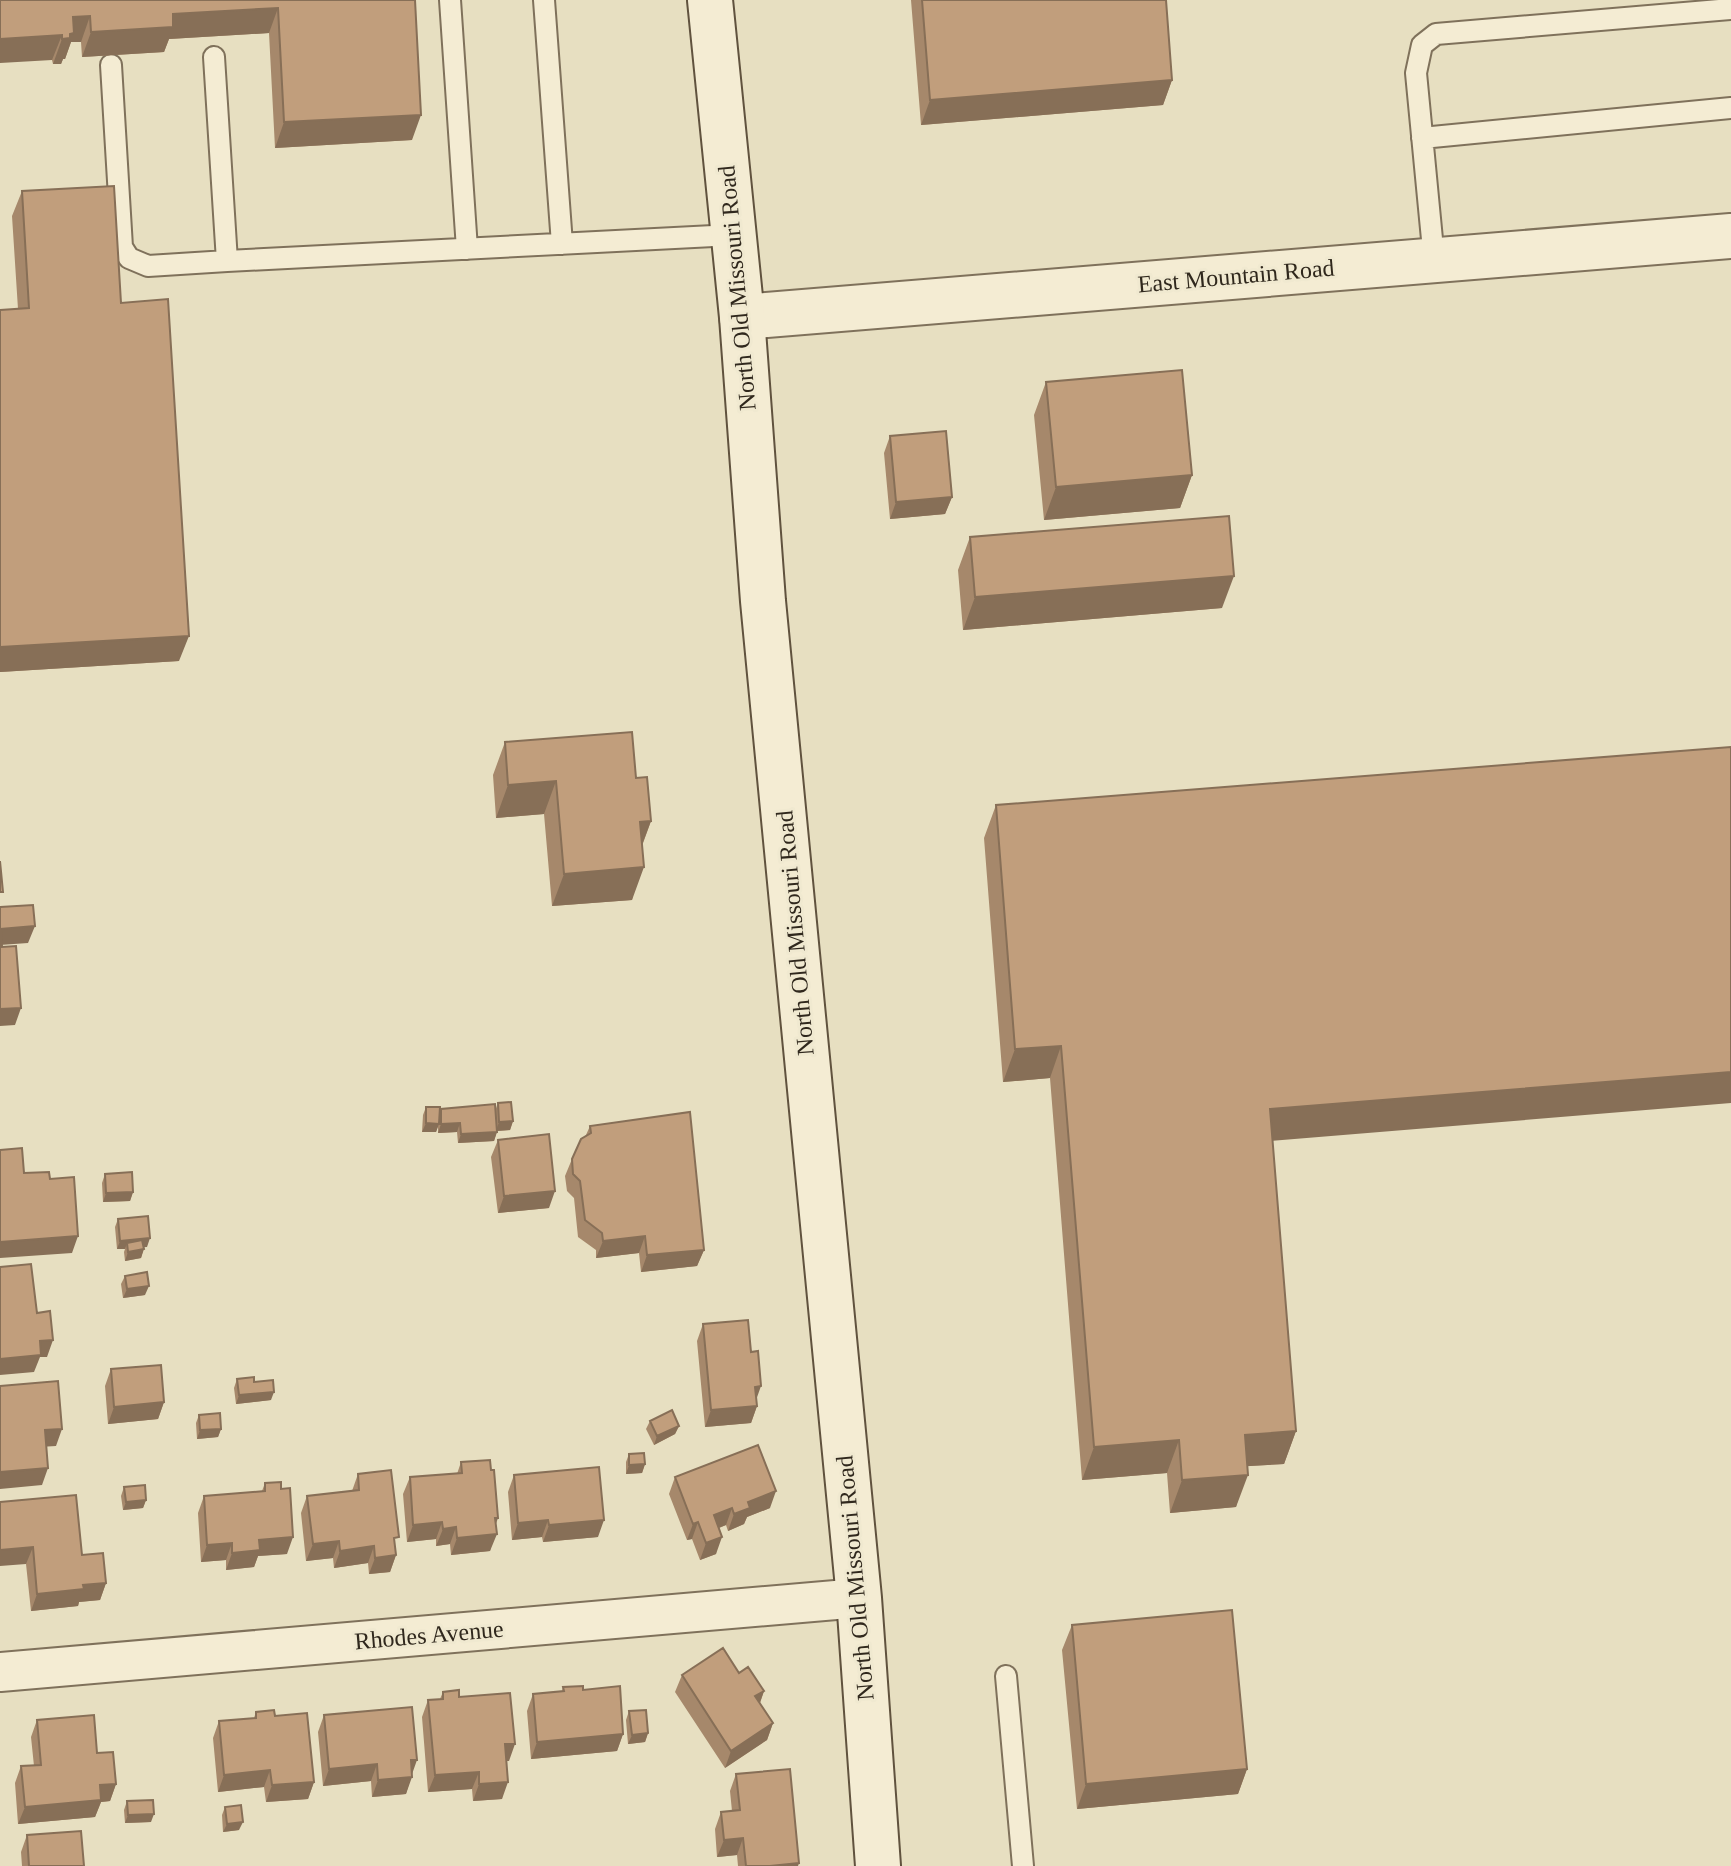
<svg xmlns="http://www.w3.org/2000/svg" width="1731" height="1866" font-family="Georgia,serif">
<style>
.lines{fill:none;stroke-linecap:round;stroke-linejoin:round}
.service-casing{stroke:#7f715b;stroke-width:24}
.minor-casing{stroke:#7f715b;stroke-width:42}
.tertiary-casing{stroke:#7f715b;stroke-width:48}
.secondary-casing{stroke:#60523e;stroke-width:48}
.service{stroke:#f4ecd3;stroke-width:20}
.minor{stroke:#f4ecd3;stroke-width:38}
.tertiary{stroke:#f4ecd3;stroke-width:44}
.secondary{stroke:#f4ecd3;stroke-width:44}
.wall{fill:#a6886b}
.shaded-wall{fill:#876f57}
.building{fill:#c19e7c;stroke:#876f57;stroke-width:2}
.labels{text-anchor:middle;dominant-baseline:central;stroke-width:6;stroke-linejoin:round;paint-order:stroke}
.street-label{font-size:24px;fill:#30281d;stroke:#f0e9d0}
</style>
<rect width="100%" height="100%" fill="#e7dfc1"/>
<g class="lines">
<defs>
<path id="service" d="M450,0L467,249
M544,0L562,244
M214,57L227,261L733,235
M111,65L122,247L129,258L148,266L227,261
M1422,138L1731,108
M1434,260L1416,73L1422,45L1436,34L1731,9
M1006,1676L1023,1866"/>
<path id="minor" d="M0,1672L859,1598"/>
<path id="tertiary" d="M742,317L1731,236"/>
<path id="secondary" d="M710,0L742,317L763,601L859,1598L878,1866"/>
</defs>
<use href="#service" class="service-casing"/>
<use href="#minor" class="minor-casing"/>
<use href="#tertiary" class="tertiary-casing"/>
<use href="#secondary" class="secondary-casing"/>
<use href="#service" class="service"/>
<use href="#minor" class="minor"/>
<use href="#tertiary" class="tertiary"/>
<use href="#secondary" class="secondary"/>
</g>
<path class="wall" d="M0,0H415L412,140L275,148L269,33L169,39L164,52L82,57L81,42H71L65,59H63L61,64H53L52,60Z
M911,0H1166L1172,80L1163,105L921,125Z
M22,191L121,303L179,661L0,672V310L18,309L12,216Z
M1046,382L1192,475L1180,508L1044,520L1034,415Z
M890,436L952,497L945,514L890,519L884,453Z
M970,537L1222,608L963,630L958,570Z
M505,742L636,778L651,821L642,846L632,900L552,906L544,814L496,818L493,775Z
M996,805L1272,1141L1296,1431L1284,1464L1247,1466L1236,1507L1170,1513L1167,1473L1082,1480L1050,1078L1003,1082L984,838Z
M498,1103L513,1121L510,1130L497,1131L494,1141L458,1143L457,1132L438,1133V1126L436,1132H422L423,1115L426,1107L439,1114L441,1109L495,1111Z
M590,1126L704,1250L697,1266L641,1272L639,1253L596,1258V1250L578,1237L574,1198L567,1191L565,1176L572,1159L586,1135Z
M498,1140L549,1208L498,1213L491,1157Z
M105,1174L133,1192L130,1201L103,1202L102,1183Z
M118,1219L147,1247H144L141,1258L125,1261L124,1252L125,1249H117L115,1227Z
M125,1276L145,1295L123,1298L121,1284Z
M703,1324L757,1406L751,1423L705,1427L697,1341Z
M111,1369L164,1402L158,1419L108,1424L105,1386Z
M237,1379L254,1382L271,1400L236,1404L234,1388Z
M199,1415L221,1429L218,1437L197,1439L196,1423Z
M650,1421L679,1426L675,1434L654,1445L646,1429Z
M629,1454L645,1464L642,1473L626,1474V1462Z
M461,1462L496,1525L490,1551L451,1555L450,1544L436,1546V1539L407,1542L403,1494L410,1477L457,1474Z
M358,1474L395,1547L396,1555L390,1572L369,1574L368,1563L334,1568L333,1558L306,1561L301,1513L307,1496L352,1491Z
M514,1475L598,1537L543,1542L542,1537L512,1540L508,1492Z
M675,1477L770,1508L747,1517L744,1524L728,1531L726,1525L719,1528L716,1554L700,1560L692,1539L687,1540L669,1494Z
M265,1483L287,1554L258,1556L254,1567L226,1570V1560L201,1562L198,1513L204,1496L262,1491Z
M124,1487L146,1500L143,1508L123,1510L121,1496Z
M0,1502L82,1555L106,1583L100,1600L79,1602L78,1606L31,1611L26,1564Z
M1072,1625L1247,1769L1238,1794L1077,1809L1062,1650Z
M739,1673L764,1691L760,1703L773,1723L767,1740L725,1768L675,1692L682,1675Z
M563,1687L583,1690L623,1734L617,1751L531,1759L527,1711L533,1694L562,1691Z
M443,1692L459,1697L509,1761H506L502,1799L473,1801L472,1789L428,1792L422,1717L428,1700L440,1699Z
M629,1711L648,1733L645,1742L628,1744L626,1720Z
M256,1712L275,1716L314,1782L308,1799L266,1802L264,1787L218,1792L213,1738L219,1721L254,1718Z
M324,1715L412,1773L406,1794L372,1797L371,1781L323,1786L318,1732Z
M37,1720L116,1784L110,1801L101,1802L95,1817L18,1824L15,1783L21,1766H34L31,1737Z
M736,1774L798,1866H738L737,1855L717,1857L715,1829L721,1812L732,1811L730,1791Z
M127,1801L151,1822L125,1823L124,1810Z
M225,1807L239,1830L223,1832L222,1815Z
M27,1835L84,1866H22L21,1852Z"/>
<path class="shaded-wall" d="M278,8L269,33L169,39L164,52L82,57L91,32L173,14Z
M90,16L81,42H71L65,59H63L61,64H53L62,39L73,17Z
M62,35L52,60L0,63V39Z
M1172,80L1163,105L921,125L930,100Z
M421,115L412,140L275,148L284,122Z
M1192,475L1180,508L1044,520L1056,487Z
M952,497L945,514L890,519L896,502Z
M1234,576L1222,608L963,630L975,597Z
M189,636L179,661L0,672V647Z
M556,781L544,814L496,818L508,785Z
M651,821L639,853L640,822Z
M644,867L632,900L552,906L564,874Z
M35,926L28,943L0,945L1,929Z
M21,1008L15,1025L0,1026V1009Z
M1061,1046L1050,1078L1003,1082L1015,1049Z
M1731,1072V1103L1258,1142L1270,1109Z
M513,1121L510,1130L496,1131L499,1122Z
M426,1123L439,1124L436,1132H422Z
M460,1123L457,1132L438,1133L441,1124Z
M497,1132L494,1141L458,1143L461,1134Z
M555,1191L549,1208L498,1213L504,1196Z
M133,1192L130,1201L103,1202L106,1193Z
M78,1236L72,1253L0,1258V1242Z
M645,1236L639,1253L596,1258L603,1241Z
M150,1238L147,1247L128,1248L127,1243L125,1249H117L120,1241Z
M144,1249L141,1258L125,1261L128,1252Z
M704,1250L697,1266L641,1272L647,1255Z
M149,1286L145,1295L123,1298L127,1289Z
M53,1340L47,1357H40L34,1372L0,1375V1359L40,1341Z
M761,1386L755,1403V1387Z
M274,1392L271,1400L236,1404L239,1395Z
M164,1402L158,1419L108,1424L114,1407Z
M757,1406L751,1423L705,1427L711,1410Z
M679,1426L675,1434L654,1445L657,1436Z
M62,1429L56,1446L39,1447L45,1430Z
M221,1429L218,1437L197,1439L200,1430Z
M1296,1431L1284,1464L1233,1467L1245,1435Z
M1179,1440L1167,1473L1082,1480L1094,1447Z
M645,1464L642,1473L626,1474L629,1465Z
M48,1468L42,1485L0,1489V1472Z
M1248,1475L1236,1507L1170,1513L1182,1480Z
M776,1491L770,1508L747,1517L744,1524L728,1531L734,1514L748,1502Z
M146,1500L143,1508L123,1510L126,1502Z
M732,1508L726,1525L708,1532L714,1515Z
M495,1518H498L492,1535L497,1534L490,1551L451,1555L457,1538Z
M548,1520L542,1537L512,1540L518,1523Z
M604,1520L598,1537L543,1542L549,1525Z
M442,1522L436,1539L407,1542L413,1525Z
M698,1522L692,1539L687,1540L693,1524Z
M456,1527L450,1544L436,1546L443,1529Z
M293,1537L287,1554L258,1556L254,1567L226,1570L232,1553L259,1540Z
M722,1537L716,1554L700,1560L706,1543Z
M339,1541L333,1558L306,1561L313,1544Z
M232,1543L226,1560L201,1562L207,1545Z
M374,1546L368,1563L334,1568L340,1551Z
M33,1547L26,1564L0,1566V1550Z
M396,1555L390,1572L369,1574L375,1558Z
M106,1583L100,1600L79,1602L78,1606L31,1611L37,1594L83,1585Z
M764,1691L758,1708L755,1696Z
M773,1723L767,1740L725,1768L731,1751Z
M648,1733L645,1742L628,1744L632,1735Z
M623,1734L617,1751L531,1759L537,1742Z
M505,1744H515L509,1761H499Z
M411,1760H417L411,1777Z
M377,1764L371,1781L323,1786L329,1769Z
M1247,1769L1238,1794L1077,1809L1086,1784Z
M270,1770L264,1787L218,1792L224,1775Z
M479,1772L472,1789L428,1792L435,1775Z
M412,1777L406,1794L372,1797L378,1780Z
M314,1782L308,1799L266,1802L272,1785Z
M508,1782L502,1799L473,1801L479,1784Z
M116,1784L110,1801L101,1802L95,1817L18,1824L25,1807L100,1785Z
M154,1814L151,1822L125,1823L128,1815Z
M243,1822L239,1830L223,1832L227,1824Z
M743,1838L737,1855L717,1857L724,1840Z
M799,1863L798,1866H770Z"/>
<path class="building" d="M0,0H415L421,115L284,122L278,8L173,14V27L91,32L90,16L73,17L74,33L70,34V38L62,39V35L0,39Z
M922,0H1166L1172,80L930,100Z
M114,186L121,303L168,299L189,636L0,647V310L29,308L22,191Z
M1182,370L1192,475L1056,487L1046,382Z
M946,431L952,497L896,502L890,436Z
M1229,516L1234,576L975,597L970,537Z
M632,732L636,778L647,777L651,821L640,822L644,867L564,874L556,781L508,785L505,742Z
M1731,747V1072L1270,1109L1296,1431L1245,1435L1248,1475L1182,1480L1179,1440L1094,1447L1061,1046L1015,1049L996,805Z
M0,861L3,892H0Z
M33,905L35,926L1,929L2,947L16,946L21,1008L0,1009V907Z
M511,1102L513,1121L499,1122L498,1103Z
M495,1104L497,1132L461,1134L460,1123L441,1124V1109Z
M426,1107H440L439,1124L426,1123Z
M690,1112L704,1250L647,1255L645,1236L603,1241L602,1233L585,1220L580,1181L573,1174L572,1159L581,1139L591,1133L590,1126Z
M549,1134L555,1191L504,1196L498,1140Z
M22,1148L24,1173L49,1172L50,1179L74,1177L78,1236L0,1242V1150Z
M132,1172L133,1192L106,1193L105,1174Z
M148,1216L150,1238L120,1241L118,1219Z
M142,1240L144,1249L128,1252L127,1243Z
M31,1264L37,1313L50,1311L53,1340L40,1341L41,1355L0,1359V1267Z
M147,1272L149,1286L127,1289L125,1276Z
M748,1320L751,1352L758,1351L761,1386L755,1387L757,1406L711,1410L703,1324Z
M161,1365L164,1402L114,1407L111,1369Z
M254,1377V1382L273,1380L274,1392L239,1395L237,1379Z
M58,1381L62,1429L45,1430L48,1468L0,1472V1386Z
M672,1410L679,1426L657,1436L650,1421Z
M220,1413L221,1429L200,1430L199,1415Z
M758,1445L776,1491L748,1502L750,1508L734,1514L732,1508L714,1515L722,1537L706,1543L698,1522L693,1524L675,1477Z
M644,1453L645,1464L629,1465V1454Z
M490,1460L491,1470H494L498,1518H495L497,1534L457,1538L456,1527L443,1529L442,1522L413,1525L410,1477L462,1473L461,1462Z
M599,1467L604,1520L549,1525L548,1520L518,1523L514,1475Z
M391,1470L399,1537L394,1538L396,1555L375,1558L374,1546L340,1551L339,1541L313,1544L307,1496L359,1490L358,1474Z
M281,1482V1489L290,1488L293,1537L259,1540L260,1550L232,1553V1543L207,1545L204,1496L265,1491V1483Z
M145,1485L146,1500L126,1502L124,1487Z
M76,1495L82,1555L103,1553L106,1583L83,1585L84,1589L37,1594L33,1547L0,1550V1502Z
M1232,1610L1247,1769L1086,1784L1072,1625Z
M723,1648L739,1673L748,1667L764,1691L755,1696L773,1723L731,1751L682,1675Z
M583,1686V1690L620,1686L623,1734L537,1742L533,1694L564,1691L563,1687Z
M459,1690V1697L510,1693L515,1744H505L508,1782L479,1784V1772L435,1775L428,1700L443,1699V1692Z
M412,1707L417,1760H411L412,1777L378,1780L377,1764L329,1769L324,1715Z
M274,1710L275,1716L307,1713L314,1782L272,1785L270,1770L224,1775L219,1721L256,1718V1712Z
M646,1710L648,1733L632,1735L629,1711Z
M94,1715L97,1753L113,1752L116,1784L100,1785L101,1800L25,1807L21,1766L41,1765L37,1720Z
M790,1769L799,1863L770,1866H746L743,1838L724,1840L721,1812L740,1810L736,1774Z
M153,1800L154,1814L128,1815L127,1801Z
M241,1805L243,1822L227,1824L225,1807Z
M81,1831L84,1866H29L27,1835Z"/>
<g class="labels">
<g class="street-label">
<text transform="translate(1236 276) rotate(-5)">East Mountain Road</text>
<text transform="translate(737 288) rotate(-95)">North Old Missouri Road</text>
<text transform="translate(795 933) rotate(-95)">North Old Missouri Road</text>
<text transform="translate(855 1578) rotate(-95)">North Old Missouri Road</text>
<text transform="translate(429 1635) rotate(-5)">Rhodes Avenue</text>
</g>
</g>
</svg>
